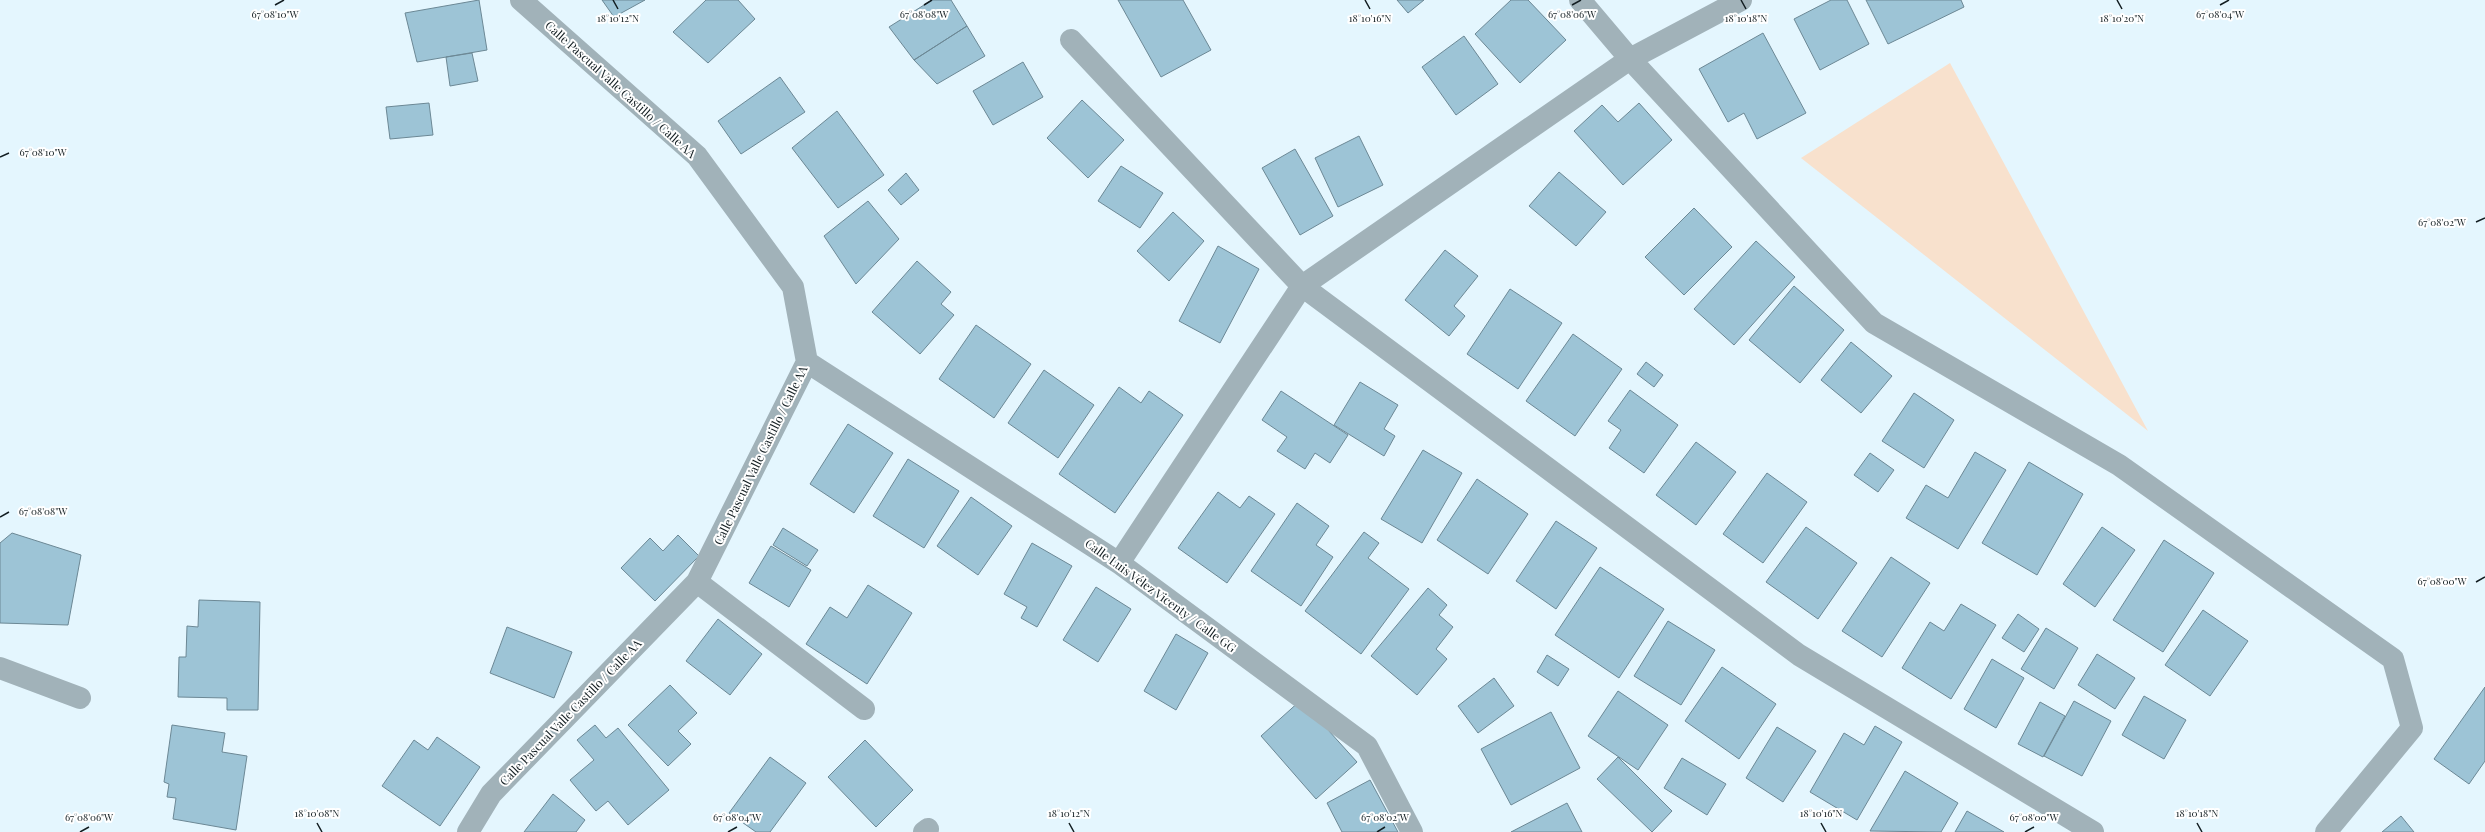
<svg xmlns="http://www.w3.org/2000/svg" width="2485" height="832" font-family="'Playfair Display',serif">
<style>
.green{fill:#f8e1cd}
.building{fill:#9dc4d6;stroke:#6c8895}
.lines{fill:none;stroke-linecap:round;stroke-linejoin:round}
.street{stroke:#a1b2b9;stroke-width:22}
.ticks{fill:none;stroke:#121d21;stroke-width:1.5}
.labels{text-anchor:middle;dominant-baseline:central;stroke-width:4;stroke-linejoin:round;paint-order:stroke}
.street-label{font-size:12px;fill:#121d21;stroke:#fff}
.ticks-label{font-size:10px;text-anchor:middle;fill:#121d21;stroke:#fff;stroke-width:4;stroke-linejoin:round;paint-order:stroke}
</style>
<rect width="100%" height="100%" fill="#e4f6fe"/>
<path class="green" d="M1950,63L2148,431L1801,158Z"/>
<path class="building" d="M479,0L487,50L417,62L405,13Z
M602,0H645L614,17Z
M706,0H738L755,19L708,63L673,32Z
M932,0H951L967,26L914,60L889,27Z
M1118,0H1183L1211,50L1161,77Z
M1397,0H1424L1408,13Z
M1511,0H1528L1566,40L1520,83L1475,34Z
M1831,0H1847L1869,44L1820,70L1794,19Z
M1866,0H1961L1964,7L1888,44Z
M967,26L985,56L937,84L914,60Z
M1763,33L1806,113L1757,139L1744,113L1728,122L1699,69Z
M1464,36L1498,84L1456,115L1422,67Z
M472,53L478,81L450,86L446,57Z
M1023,62L1043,97L993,125L973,91Z
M780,77L805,112L741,154L718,121Z
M1082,100L1124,140L1088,178L1047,138Z
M429,103L433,135L390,139L386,107Z
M1639,103L1672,140L1623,185L1574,131L1602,105L1618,122Z
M837,111L884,175L838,208L792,148Z
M1359,136L1383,185L1338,207L1315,158Z
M1295,149L1333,216L1300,235L1262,168Z
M1121,166L1163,193L1140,228L1098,201Z
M1559,172L1606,212L1576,246L1529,206Z
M906,173L919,190L901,205L888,190Z
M868,201L899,239L856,284L824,236Z
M1694,208L1732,247L1684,295L1645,257Z
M1173,212L1204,241L1169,281L1137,251Z
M1756,241L1795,277L1734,345L1694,309Z
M1218,246L1259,269L1220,343L1179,321Z
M1445,250L1478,276L1454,306L1465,316L1449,336L1405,300Z
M917,261L951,292L941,304L954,315L920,354L872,312Z
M1794,286L1844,330L1800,383L1749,340Z
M1510,289L1562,323L1518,389L1467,354Z
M976,325L1031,364L994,418L939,379Z
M1573,334L1622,369L1575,436L1526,401Z
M1851,342L1892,376L1861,413L1821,380Z
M1646,362L1663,375L1654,387L1637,374Z
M1044,370L1094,405L1058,458L1008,423Z
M1360,382L1398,405L1384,429L1395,436L1384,456L1334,425Z
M1119,387L1141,403L1149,391L1183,415L1115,513L1059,474Z
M1630,390L1678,425L1644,473L1609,448L1621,430L1608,421Z
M1281,391L1348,435L1330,463L1315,453L1305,469L1277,451L1287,437L1262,420Z
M1914,393L1954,420L1924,468L1882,441Z
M848,424L893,453L854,513L810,484Z
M1696,442L1736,472L1696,525L1656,495Z
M1423,450L1462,473L1422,543L1381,519Z
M1975,452L2006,470L1958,549L1906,518L1926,485L1948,498Z
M1870,453L1894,470L1878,492L1854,475Z
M908,459L959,491L924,548L873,516Z
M2029,462L2083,494L2037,575L1982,543Z
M1767,473L1807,502L1763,563L1723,534Z
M1477,479L1528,514L1488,574L1437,540Z
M1218,492L1240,508L1249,496L1275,514L1227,583L1178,548Z
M971,497L1012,526L978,575L937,546Z
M1297,503L1329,526L1316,545L1333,557L1301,606L1251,571Z
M1556,521L1597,548L1556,609L1516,581Z
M1806,527L1857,563L1818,619L1766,582Z
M2102,527L2135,550L2095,607L2063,584Z
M783,528L818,550L807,566L773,545Z
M1364,532L1379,543L1368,558L1409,589L1361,654L1305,611Z
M12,533L81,555L68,625L0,623V543Z
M678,535L699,556L655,601L621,568L650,538L663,551Z
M2164,540L2214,573L2163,652L2113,620Z
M1032,543L1072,566L1037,627L1021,618L1027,607L1004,594Z
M771,546L811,570L789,607L749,583Z
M1891,557L1930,583L1882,657L1842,631Z
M1600,567L1664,609L1619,678L1555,635Z
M868,585L912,613L867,684L806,644L830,607L847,618Z
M1096,587L1131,609L1098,662L1063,640Z
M1428,588L1447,605L1439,615L1453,627L1436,649L1447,659L1417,695L1371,656Z
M199,600L260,602L258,710H227V698L178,697L179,657H186L187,626L198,627Z
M1961,604L1996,625L1951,699L1902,668L1930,622L1944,631Z
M2203,610L2248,641L2210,696L2165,665Z
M2018,614L2039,629L2024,652L2002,638Z
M718,619L762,654L730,695L686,661Z
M1668,621L1715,650L1681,705L1634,676Z
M507,627L572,652L554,698L490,673Z
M2046,628L2078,648L2054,689L2021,669Z
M1176,634L1208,653L1176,710L1144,691Z
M2097,654L2135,678L2115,709L2078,685Z
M1547,655L1569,669L1558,686L1537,672Z
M1992,659L2024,678L1996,728L1964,709Z
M1722,667L1776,704L1739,759L1685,721Z
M1494,678L1514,706L1478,733L1458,706Z
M670,685L697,713L678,731L691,744L668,766L628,725Z
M2485,687V761L2469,784L2434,759Z
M1618,691L1668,725L1638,770L1588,736Z
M2144,696L2186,720L2164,759L2122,735Z
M1301,700L1357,762L1316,799L1261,736Z
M2074,701L2111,721L2082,776L2044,756Z
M2040,702L2065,716L2043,757L2018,744Z
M1551,712L1580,768L1511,805L1481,749Z
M172,725L225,733L222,752L247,756L236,830L173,819L176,798L167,797L169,784L164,782Z
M595,725L606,738L618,728L669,790L628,825L608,801L596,811L570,780L594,760L577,740Z
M1875,726L1902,742L1857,820L1810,792L1844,733L1864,745Z
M1777,727L1816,751L1783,802L1746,778Z
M437,737L480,767L440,826L382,786L414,740L428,750Z
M865,740L913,790L876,827L828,777Z
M770,757L806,783L770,832H756L729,813Z
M1618,757L1672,811L1652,832L1597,779Z
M1682,758L1726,784L1707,815L1664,788Z
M1905,771L1958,803L1941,832L1870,831Z
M1370,780L1398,832H1342L1327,803Z
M553,794L585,820L576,832H524Z
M1567,803L1582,832H1511Z
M1967,811L2004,832H1955Z
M2401,816L2414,832H2382Z"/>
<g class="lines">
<path class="street" d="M1580,0L1630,59L1874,323L2119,465L2393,659L2412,728L2326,832
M1071,40L1302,286L1799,655L2093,832
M807,362L1119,563L1367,746L1412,832
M1119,563L1302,286L1630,59L1741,0
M697,582L864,709
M0,668L80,698
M468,832L491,794L697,582L807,362L793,287L697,156L521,0
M924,832L928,829"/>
</g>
<path class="ticks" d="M613,0L618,9M1365,0L1370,9M1741,0L1746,9M2117,0L2122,9M275,5L284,0M924,5L932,0M1572,5L1581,0M2220,5L2229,0M0,157L9,153M2476,222L2485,218M0,517L9,512M2476,582L2485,577M317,823L322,832M1069,823L1074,832M1821,823L1826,832M2197,823L2202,832M80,832L89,827M728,832L737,827M1377,832L1385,827M2025,832L2034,827"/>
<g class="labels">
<g class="street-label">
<text transform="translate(621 89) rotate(42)">Calle Pascual Valle Castillo / Calle AA</text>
<text transform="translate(760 455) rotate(-64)">Calle Pascual Valle Castillo / Calle AA</text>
<text transform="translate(1161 595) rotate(36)">Calle Luis Vélez Vicenty / Calle GG</text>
<text transform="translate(570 712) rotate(-46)">Calle Pascual Valle Castillo / Calle AA</text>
</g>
</g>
<g class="ticks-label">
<text x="275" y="18">67°08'10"W</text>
<text x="1572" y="18">67°08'06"W</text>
<text x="2220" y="18">67°08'04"W</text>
<text x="924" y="18">67°08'08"W</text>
<text x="618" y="22">18°10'12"N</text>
<text x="1370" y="22">18°10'16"N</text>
<text x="1746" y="22">18°10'18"N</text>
<text x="2122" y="22">18°10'20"N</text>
<text x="43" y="156">67°08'10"W</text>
<text x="2442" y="226">67°08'02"W</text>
<text x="43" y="515">67°08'08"W</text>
<text x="2442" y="585">67°08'00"W</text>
<text x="317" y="817">18°10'08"N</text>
<text x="1069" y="817">18°10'12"N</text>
<text x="1821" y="817">18°10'16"N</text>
<text x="2197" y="817">18°10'18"N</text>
<text x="89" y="821">67°08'06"W</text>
<text x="737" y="821">67°08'04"W</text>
<text x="1385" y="821">67°08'02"W</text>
<text x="2034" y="821">67°08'00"W</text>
</g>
</svg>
